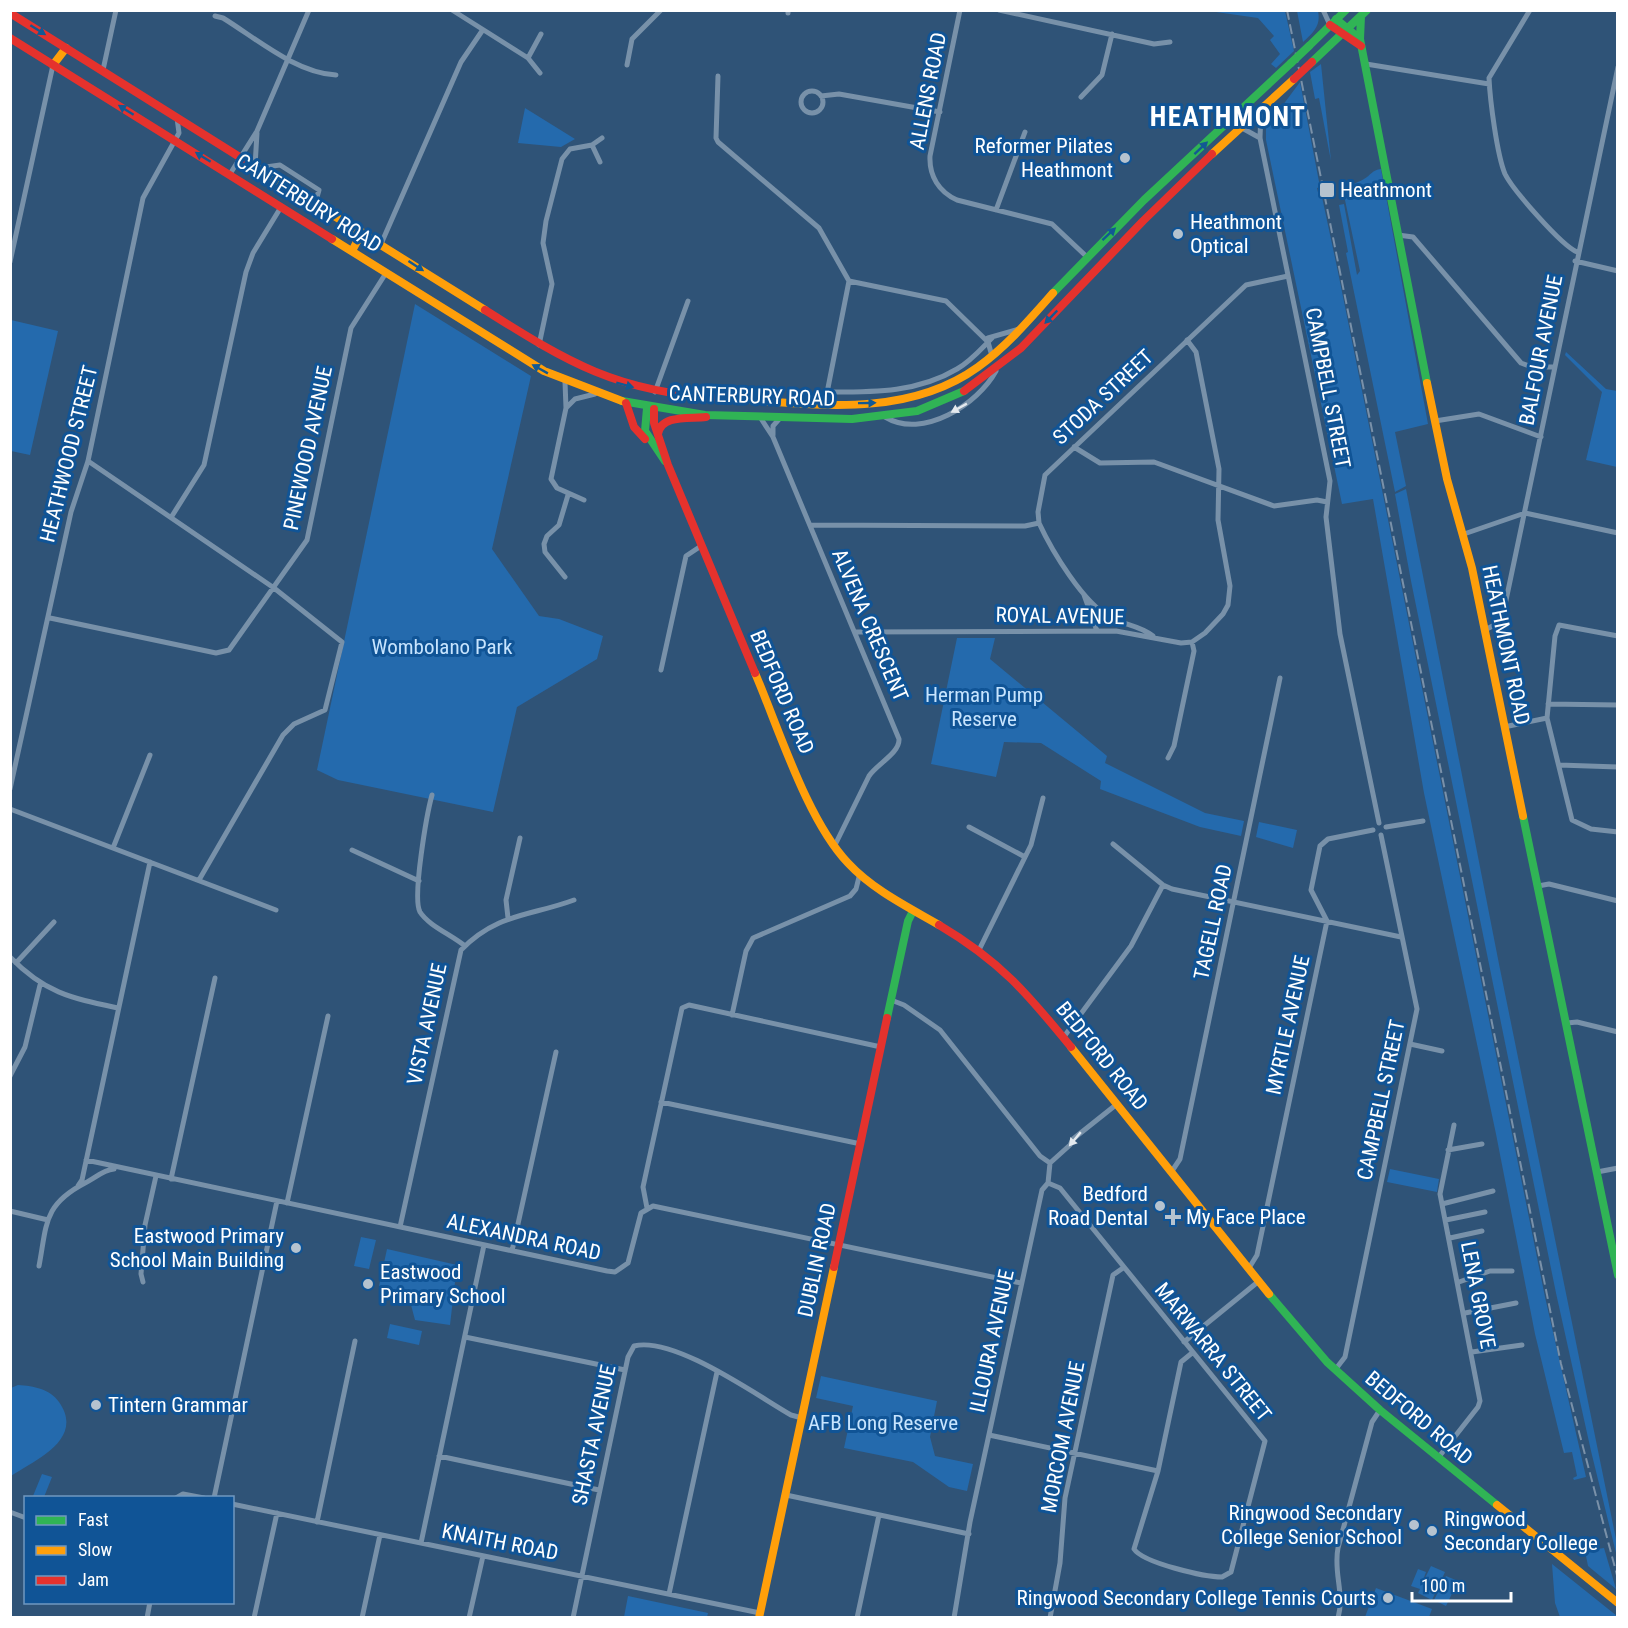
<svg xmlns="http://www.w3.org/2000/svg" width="1628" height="1628" font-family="'Roboto Condensed',sans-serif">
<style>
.green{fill:#246aad}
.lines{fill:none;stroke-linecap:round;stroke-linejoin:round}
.street{stroke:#7891a9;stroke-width:5}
.fast{stroke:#30b455;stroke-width:8}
.slow{stroke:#ff9f0a;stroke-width:8}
.jam{stroke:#e5322d;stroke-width:8}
.rail{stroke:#7a91a9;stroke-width:2;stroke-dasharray:10 4.5;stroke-linecap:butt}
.fast-bridge{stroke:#30b455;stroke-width:8}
.jam-bridge{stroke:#e5322d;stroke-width:8}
.oneway{fill:#125993}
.oneway2{fill:#e4e9ee}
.poi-dot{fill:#b6c3cf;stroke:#105496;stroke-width:2}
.labels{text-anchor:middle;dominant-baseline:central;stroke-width:6;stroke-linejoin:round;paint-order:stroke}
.street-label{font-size:21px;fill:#fff;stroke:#105496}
.poi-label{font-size:21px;fill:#fff;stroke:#105496;text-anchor:start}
.park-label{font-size:21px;fill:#c7e4fe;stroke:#105496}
.district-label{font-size:27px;font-weight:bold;letter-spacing:1.5px;fill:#fff;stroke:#105496}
</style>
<rect width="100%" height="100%" fill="#2f5377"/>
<path class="green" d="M1209,11H1285L1294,51L1276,68L1271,64L1280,54L1270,40L1274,36L1258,18Z
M1297,11H1318C1321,25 1314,32 1303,42Z
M1321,64L1331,161L1319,98L1315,99L1310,72Z
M1300,82L1320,187L1317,188L1319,197H1322L1338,272L1545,1297L1586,1477L1574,1480L1573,1478L1577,1476L1572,1452L1564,1453L1535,1334L1496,1134L1424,793L1373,499L1342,504L1266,140V128Z
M525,108L575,139L561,147L518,143Z
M1381,169L1428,424L1395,432L1406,486L1395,492L1346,253L1348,252L1339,205L1344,204L1357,275L1360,271L1345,200C1347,183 1352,186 1364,179C1371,175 1372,170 1381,169Z
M415,304L531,376L492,549L539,616L559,619L603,636L597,659L517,707L493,812L338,780L317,770Z
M11,320L58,331L30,455L11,451Z
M1566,352L1606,389L1617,391V467L1586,460L1602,392L1565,355Z
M1406,489L1499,964L1617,1544V1557L1591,1451L1556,1293L1411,581L1395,494Z
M957,638H995L990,659L1107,756L1105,763L1205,813L1244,821L1241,836L1200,827L1100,789L1101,781L1041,743L1004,742L996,777L931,764Z
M1259,822L1297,830L1293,848L1256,837Z
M1390,1169L1439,1179L1437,1192L1387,1182Z
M361,1237L376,1240L369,1269L354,1266Z
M387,1249L457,1265L450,1325L415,1320L411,1305L379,1286Z
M390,1324L422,1331L419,1345L387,1338Z
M821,1376L937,1401L930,1437L935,1456L973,1464L967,1491L949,1487L913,1462L844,1448L853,1406L816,1398Z
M18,1385C34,1386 50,1389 59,1402C85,1439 36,1460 11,1476V1388Z
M42,1474L52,1477L44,1497L33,1496Z
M1604,1548L1616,1589L1588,1566L1585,1551Z
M1552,1564L1617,1616V1617H1560L1555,1603Z
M1431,1566L1445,1572L1432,1600L1418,1593L1420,1589L1411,1586L1418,1569L1426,1572L1421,1586Z
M1446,1576L1458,1581L1446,1606L1434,1600Z
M1376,1588L1432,1609L1429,1617H1365Z
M628,1596L708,1613L707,1617H624Z"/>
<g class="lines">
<path class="street" d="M452,10L528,58
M960,10L930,156C929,176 939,192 957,200L1052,224L1086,256
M999,10L1154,44L1170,42
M1323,10L1330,25
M1530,10L1489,78C1490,100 1497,155 1505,174C1513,190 1561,245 1577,252
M788,13V10
M215,16L223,18C257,39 296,73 336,75
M1366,64L1489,84
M627,65L632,39L661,10
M103,70L116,10
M540,73L528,58L541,34
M718,76L716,138L718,142L819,228L849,281
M801 102a11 11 0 1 1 22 0a11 11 0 1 1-22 0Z
M821,96L839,94L940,112
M1081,97L1102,75L1112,34
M1261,111L1260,138L1330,481L1326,517L1340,634L1379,823
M1242,128L1260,138
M600,162L592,145L602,138
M255,166L257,133
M259,168L280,165L319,190L315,204
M230,174L257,131L309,10
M996,210L1025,132
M1398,235L1413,237L1521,363L1532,367H1554
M381,244L461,62L482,31
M1575,261L1618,271
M10,262L53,65
M849,281L946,301L988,342L992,356
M988,338L1019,329
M539,345L552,284L543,243L546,221L562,159L570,149L592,145
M565,382L566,408L551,479L557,488L584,500
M655,392L688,301
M827,392C872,392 917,393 957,369C971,361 981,349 992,338
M825,403L849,281
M566,408L575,399L595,394
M760,417L773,437L899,739C900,753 877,764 869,776L834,847
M885,417C923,440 978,404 996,371
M1435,421L1479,414L1541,437
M773,435V426L780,418
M1074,447L1100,463L1154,462L1274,506L1317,500L1327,502
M88,461L274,588L342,642L325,710L294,724L283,735L199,880
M172,516L204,465L246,272L253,253L281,207
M810,525L1025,526L1039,523
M1464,534L1525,513L1618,533
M565,577L545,552L544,544L547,536L559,525L568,495
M1084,595L1097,631
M50,618L216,653L229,650L307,540L351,328L386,273
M1485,630L1500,622L1505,605L1618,67
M855,632L1116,631L1181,643L1192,642L1205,633L1223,614L1228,605L1230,586L1218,520L1219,469L1196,352L1187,340
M1153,636C1141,626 1125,625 1111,618C1083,603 1052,551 1039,523L1038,512L1045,475L1246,285L1288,276
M661,670L686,556L701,546
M1548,704L1618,705
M1547,718L1555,636L1559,625L1618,636
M1504,727L1547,718L1572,820L1591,829L1618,832
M1168,758L1174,746L1194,651L1192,642
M1559,765L1618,767
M10,789L71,512L88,461L143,198L179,133L177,118
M432,795C427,813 412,898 420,912C429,926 452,935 465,946
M10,809L276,910
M969,827L1025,857
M1386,827L1423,821
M1113,844L1163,885L1172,889L1401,937
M113,848L150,755
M352,850L419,881
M1538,886L1549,884L1618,901
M508,918L506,900L520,838
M979,950L1031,845L1043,798
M10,957C45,993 71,998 118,1008
M16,963L54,922
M891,1000L904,1005L940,1030L1040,1156L1050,1163
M732,1015L746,951L753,938L850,896L856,889L859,877
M1567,1023L1577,1022L1618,1032
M1063,1038L1131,946L1163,885
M1410,1044L1442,1051
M10,1076L25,1047L40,985
M661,1102L861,1144
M1448,1150L1482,1144
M86,1160L607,1271L615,1272L628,1263L641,1213L653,1206L1021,1283
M1172,1171L1180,1159L1280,678
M1597,1172L1618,1168
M171,1179L215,978
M1048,1183L1060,1188L1265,1441L1231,1572L1222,1577C1205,1577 1143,1563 1134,1549L1158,1471L1181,1362L1192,1353
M78,1186L82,1180L150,862
M287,1203L328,1016
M1442,1204L1493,1191
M647,1208L643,1187L682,1008L689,1005L881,1047
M10,1211L48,1220
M1446,1220L1485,1212
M400,1227L461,950C497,913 531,916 574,900
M1450,1238L1482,1231
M512,1251L556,1052
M39,1266C47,1224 43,1205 85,1183C95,1178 103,1170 114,1169
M1249,1268L1257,1255L1327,921L1311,890L1320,846L1328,839L1373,830
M143,1282L141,1274L145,1225L156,1176
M1459,1282L1490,1271H1512
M1465,1313L1516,1303
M465,1337L625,1370
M1184,1342L1259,1281
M1472,1352L1522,1345
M1335,1370L1345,1357L1417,1009L1381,835
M989,1435L1158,1471
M439,1456L599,1490
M1438,1458L1478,1407L1480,1401L1440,1194L1454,1125
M786,1495L969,1534
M176,1498L183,1494L204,1498
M214,1498L277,1201
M232,1504L760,1613
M10,1512L26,1518
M317,1522L355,1341
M421,1543L484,1245
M669,1594L717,1372
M147,1618L150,1602
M254,1618L277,1513
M362,1618L380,1535
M469,1618L483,1556
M573,1618L628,1357L634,1346C674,1336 756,1395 791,1415L802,1418
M857,1618L879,1515
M954,1618L970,1522L1042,1190L1048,1183L1050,1163L1070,1145L1073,1139L1117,1104
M1050,1618L1060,1563L1065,1498L1113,1275L1123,1268
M1338,1618C1345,1594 1333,1572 1338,1548L1372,1422L1380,1410"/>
<path class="fast" d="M1336,19L1360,39L1427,383
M1360,39L1361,16
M1309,46L1346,10
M1312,62L1367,10
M1053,293L1144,200L1291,63
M622,401L705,415L852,419L917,411L964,391
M647,408L645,431L665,461
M1523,816L1618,1275
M887,1018L908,921L913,911
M1269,1294L1327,1362L1380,1410L1497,1505"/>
<path class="slow" d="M53,65L66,48
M1212,154L1294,79
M246,161L485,310
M332,239L544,371L622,401
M352,251L362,232
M1427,383L1447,479L1472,568L1523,816
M719,398C806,403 903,421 978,367C1007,346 1030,319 1053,293
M755,673C779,729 807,820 848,863C873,890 908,907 939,925
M1071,1047L1269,1294
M1497,1505L1618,1603
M759,1618L834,1267"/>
<path class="jam" d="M10,13L246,161
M1330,25L1361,46
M10,38L332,239
M485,310C569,363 617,392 719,398
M964,391L1021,348L1143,221L1212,154
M626,403L634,427L645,439
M654,409V423L668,465L755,673
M658,434C661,414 690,419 706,417
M939,925C1000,961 1027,993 1071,1047
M834,1267L887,1018"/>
<path class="rail" d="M1287,10L1561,1364L1618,1579"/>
<path class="fast-bridge" d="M1291,63L1309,46"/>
<path class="jam-bridge" d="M1294,79L1312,62"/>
</g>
<defs><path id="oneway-solid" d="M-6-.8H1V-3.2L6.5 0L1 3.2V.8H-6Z" transform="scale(1.5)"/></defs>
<g class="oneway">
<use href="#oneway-solid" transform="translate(38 30) rotate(32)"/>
<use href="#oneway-solid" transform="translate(126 110) rotate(-148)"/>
<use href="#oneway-solid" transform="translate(1201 148) rotate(-43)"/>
<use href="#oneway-solid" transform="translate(203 157) rotate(-148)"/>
<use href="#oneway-solid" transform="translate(1109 234) rotate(-43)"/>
<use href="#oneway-solid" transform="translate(416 266) rotate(33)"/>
<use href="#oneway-solid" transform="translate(1051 317) rotate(134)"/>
<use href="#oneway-solid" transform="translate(540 369) rotate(-151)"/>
<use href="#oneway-solid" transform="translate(625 385) rotate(15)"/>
<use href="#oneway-solid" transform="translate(867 403) rotate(-1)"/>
</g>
<g class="oneway2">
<use href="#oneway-solid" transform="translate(959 408) rotate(151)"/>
<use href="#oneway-solid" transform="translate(1075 1139) rotate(130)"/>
</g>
<g class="poi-dot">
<circle cx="1125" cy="158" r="6"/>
<rect x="1319" y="182" width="16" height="16" rx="3"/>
<circle cx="1178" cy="234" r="6"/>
<circle cx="1160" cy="1206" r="6"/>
<path d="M1170 1208h6v6h6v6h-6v6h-6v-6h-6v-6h6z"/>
<circle cx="296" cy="1248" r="6"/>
<circle cx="368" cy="1284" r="6"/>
<circle cx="96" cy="1405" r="6"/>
<circle cx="1414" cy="1525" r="6"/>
<circle cx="1432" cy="1531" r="6"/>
<circle cx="1388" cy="1598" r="6"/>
</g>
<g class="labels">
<g class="street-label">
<text transform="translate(928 91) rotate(-79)">ALLENS ROAD</text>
<text transform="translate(309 203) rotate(32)">CANTERBURY ROAD</text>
<text transform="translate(1541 350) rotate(-79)">BALFOUR AVENUE</text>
<text transform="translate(1328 388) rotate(79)">CAMPBELL STREET</text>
<text transform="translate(752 396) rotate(2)">CANTERBURY ROAD</text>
<text transform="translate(1103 397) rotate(-43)">STODA STREET</text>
<text transform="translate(308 448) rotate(-78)">PINEWOOD AVENUE</text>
<text transform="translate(69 454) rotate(-76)">HEATHWOOD STREET</text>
<text transform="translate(1060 616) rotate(1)">ROYAL AVENUE</text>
<text transform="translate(870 625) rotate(67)">ALVENA CRESCENT</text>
<text transform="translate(1506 645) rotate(78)">HEATHMONT ROAD</text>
<text transform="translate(782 692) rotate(67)">BEDFORD ROAD</text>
<text transform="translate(1213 922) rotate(-78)">TAGELL ROAD</text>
<text transform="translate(427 1024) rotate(-78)">VISTA AVENUE</text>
<text transform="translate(1288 1025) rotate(-78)">MYRTLE AVENUE</text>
<text transform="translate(1102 1056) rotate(51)">BEDFORD ROAD</text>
<text transform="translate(1381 1100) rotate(-78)">CAMPBELL STREET</text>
<text transform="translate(524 1237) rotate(12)">ALEXANDRA ROAD</text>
<text transform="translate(817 1260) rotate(-78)">DUBLIN ROAD</text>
<text transform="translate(1478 1295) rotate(79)">LENA GROVE</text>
<text transform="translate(992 1341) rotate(-78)">ILLOURA AVENUE</text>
<text transform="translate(1213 1352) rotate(51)">MARWARRA STREET</text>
<text transform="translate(1419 1418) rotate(40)">BEDFORD ROAD</text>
<text transform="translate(594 1435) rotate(-78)">SHASTA AVENUE</text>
<text transform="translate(1063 1437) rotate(-79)">MORCOM AVENUE</text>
<text transform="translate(500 1542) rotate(11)">KNAITH ROAD</text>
</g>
<g class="poi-label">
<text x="1113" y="146" text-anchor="end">Reformer Pilates<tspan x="1113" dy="24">Heathmont</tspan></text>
<text x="1340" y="190">Heathmont</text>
<text x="1190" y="222">Heathmont<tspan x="1190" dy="24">Optical</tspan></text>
<text x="1148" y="1194" text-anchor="end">Bedford<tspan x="1148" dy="24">Road Dental</tspan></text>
<text x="1186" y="1217">My Face Place</text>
<text x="284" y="1236" text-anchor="end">Eastwood Primary<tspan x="284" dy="24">School Main Building</tspan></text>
<text x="380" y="1272">Eastwood<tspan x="380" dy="24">Primary School</tspan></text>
<text x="108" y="1405">Tintern Grammar</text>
<text x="1402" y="1513" text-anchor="end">Ringwood Secondary<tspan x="1402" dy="24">College Senior School</tspan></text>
<text x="1444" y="1519">Ringwood<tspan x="1444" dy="24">Secondary College</tspan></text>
<text x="1376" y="1598" text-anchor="end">Ringwood Secondary College Tennis Courts</text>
</g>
<g class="park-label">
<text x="442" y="647">Wombolano Park</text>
<text x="984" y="695">Herman Pump<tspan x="984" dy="24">Reserve</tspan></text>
<text x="883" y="1423">AFB Long Reserve</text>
</g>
<g class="district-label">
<text x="1228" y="117">HEATHMONT</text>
</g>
</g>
<rect width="1628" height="1628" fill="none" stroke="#ffffff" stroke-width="24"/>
<rect x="24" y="1496" width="210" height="108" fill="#105496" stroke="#7098c0" stroke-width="1.5"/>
<rect x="36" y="1516" width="30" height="9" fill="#30b455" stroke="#7098c0" stroke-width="1.5"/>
<text x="78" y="1526" font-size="18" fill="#ffffff">Fast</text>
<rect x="36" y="1546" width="30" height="9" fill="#ff9f0a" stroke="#7098c0" stroke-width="1.5"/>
<text x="78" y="1556" font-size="18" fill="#ffffff">Slow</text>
<rect x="36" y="1576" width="30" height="9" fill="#e5322d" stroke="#7098c0" stroke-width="1.5"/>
<text x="78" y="1586" font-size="18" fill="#ffffff">Jam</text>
<path d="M1412 1592v9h99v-9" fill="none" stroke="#ffffff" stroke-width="3"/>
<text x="1421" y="1592" font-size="18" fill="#ffffff" stroke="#105496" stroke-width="4.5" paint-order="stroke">100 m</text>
</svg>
